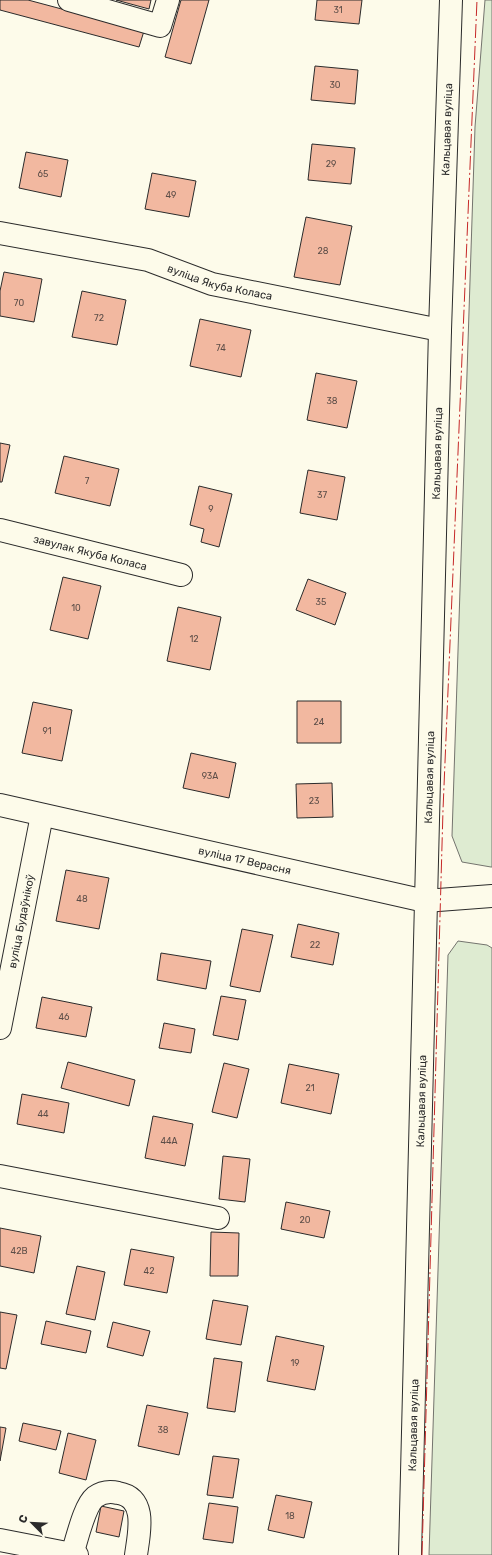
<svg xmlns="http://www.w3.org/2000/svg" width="492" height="1555" font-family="Rubik,sans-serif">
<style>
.green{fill:#deebd1;stroke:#74746e}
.building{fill:#f2b8a0;stroke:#2b2b2b}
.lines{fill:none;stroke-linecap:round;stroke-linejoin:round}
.minor-casing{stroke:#2b2b2b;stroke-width:24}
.minor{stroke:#fdfbea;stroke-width:22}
.power{stroke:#c62828;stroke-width:1;stroke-dasharray:14 3 2 3;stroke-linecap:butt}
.labels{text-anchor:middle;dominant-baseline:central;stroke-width:3;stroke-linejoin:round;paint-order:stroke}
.number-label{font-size:9px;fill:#5d4e48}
.street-label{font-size:11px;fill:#2b2b2b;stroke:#fdfbea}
</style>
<rect width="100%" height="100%" fill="#fdfbea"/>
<path class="green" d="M485,0H492V867H491L462,862L452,836L475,127Z
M458,941L487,945L492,948V1555H429L448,955Z"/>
<path class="building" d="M0,0H28L144,31L139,47L0,10Z
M116,0H151L149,9Z
M181,0H209L191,64L165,57Z
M317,0H362L359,24L315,20Z
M315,66L358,70L355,104L311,100Z
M312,144L355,148L351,184L308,180Z
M26,152L68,160L61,197L19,188Z
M152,173L196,181L189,217L145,209Z
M306,217L352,226L340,285L294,277Z
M4,272L42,279L34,322L0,316V291Z
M82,291L126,300L117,345L72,337Z
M200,319L251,330L241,377L190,366Z
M316,373L357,381L347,428L307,420Z
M0,443L10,445L2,482H0Z
M64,456L119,469L110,506L55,493Z
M308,470L345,477L337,520L300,513Z
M199,486L232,494L219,547L201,542L204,529L190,525Z
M63,577L101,586L88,639L50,630Z
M308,579L346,593L335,625L296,610Z
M178,607L221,617L210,670L167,661Z
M297,701H341V743H297Z
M33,702L72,710L62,761L22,753Z
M191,753L236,763L229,798L183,788Z
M332,783L333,817L297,818L296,784Z
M66,870L109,878L99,929L56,921Z
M298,924L339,933L333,965L291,957Z
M242,929L273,935L260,992L230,986Z
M161,953L211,961L206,989L157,980Z
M221,996L246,1000L238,1040L213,1035Z
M42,997L92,1007L86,1037L36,1028Z
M164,1023L195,1029L191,1053L159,1048Z
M68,1062L135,1080L129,1106L61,1088Z
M224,1063L249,1069L237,1118L212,1112Z
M289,1064L339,1074L331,1114L281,1103Z
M22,1094L69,1103L64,1133L17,1124Z
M153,1116L193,1124L185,1166L145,1158Z
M223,1156L250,1159L245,1202L219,1199Z
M286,1202L330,1211L324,1238L281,1229Z
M0,1228L41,1236L34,1273L0,1266Z
M211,1232L239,1233L238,1276H210Z
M131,1249L174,1257L167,1293L124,1285Z
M77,1266L105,1272L95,1320L66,1314Z
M213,1300L248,1306L241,1345L206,1339Z
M0,1312L17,1315L6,1369L0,1368Z
M46,1321L91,1331L86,1353L41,1344Z
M113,1322L150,1331L143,1356L107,1347Z
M276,1336L324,1346L315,1390L267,1381Z
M214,1358L242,1362L235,1412L207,1408Z
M147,1405L188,1413L179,1455L138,1446Z
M23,1423L61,1431L56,1450L19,1441Z
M0,1427L6,1428L0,1461Z
M68,1433L96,1440L86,1480L59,1473Z
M213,1456L239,1459L233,1498L207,1495Z
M276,1495L312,1502L304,1538L268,1530Z
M209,1503L238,1507L233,1543L203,1539Z
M101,1506L124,1511L119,1537L96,1532Z"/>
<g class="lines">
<defs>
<g id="minor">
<path d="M69,0L160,26L168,0"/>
<path id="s1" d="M0,233L148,260L212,284L440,330"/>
<path id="s2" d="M0,530L181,575"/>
<path id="s3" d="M0,805L425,901L492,896"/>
<path id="s4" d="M0,1028L42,815"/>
<path d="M0,1176L218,1218"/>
<path d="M0,1540L77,1555"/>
<path d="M72,1554C77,1540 84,1506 95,1497C102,1492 110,1491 118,1493C148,1498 139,1533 136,1555"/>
<path id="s5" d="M410,1555L440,330L451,0"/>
</g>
</defs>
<use href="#minor" class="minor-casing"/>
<use href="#minor" class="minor"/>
<path class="power" d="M422,1555L443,810L477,0"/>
</g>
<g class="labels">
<g class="number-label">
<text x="338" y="10">31</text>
<text x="335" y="85">30</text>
<text x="331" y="164">29</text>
<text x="43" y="174">65</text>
<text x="171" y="195">49</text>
<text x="323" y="251">28</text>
<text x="19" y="303">70</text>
<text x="99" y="318">72</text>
<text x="221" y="348">74</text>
<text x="332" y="401">38</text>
<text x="87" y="481">7</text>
<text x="322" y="495">37</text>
<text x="211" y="509">9</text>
<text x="321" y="602">35</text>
<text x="76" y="608">10</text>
<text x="194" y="639">12</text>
<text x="319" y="722">24</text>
<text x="47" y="731">91</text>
<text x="210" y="776">93А</text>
<text x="314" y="801">23</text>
<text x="82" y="899">48</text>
<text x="315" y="945">22</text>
<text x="64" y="1017">46</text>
<text x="310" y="1088">21</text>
<text x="43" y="1114">44</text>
<text x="169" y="1141">44А</text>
<text x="305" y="1220">20</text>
<text x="19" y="1251">42В</text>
<text x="149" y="1271">42</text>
<text x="295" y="1363">19</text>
<text x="163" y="1430">38</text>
<text x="290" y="1516">18</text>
</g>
<g class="street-label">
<text stroke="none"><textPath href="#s5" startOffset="1426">Кальцавая вуліца</textPath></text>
<text stroke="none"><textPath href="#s1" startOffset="226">вуліца Якуба Коласа</textPath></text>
<text stroke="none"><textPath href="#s5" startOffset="1102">Кальцавая вуліца</textPath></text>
<text stroke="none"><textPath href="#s2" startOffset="93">завулак Якуба Коласа</textPath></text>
<text stroke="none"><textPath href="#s5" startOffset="778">Кальцавая вуліца</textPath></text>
<text stroke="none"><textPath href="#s3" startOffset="251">вуліца 17 Верасня</textPath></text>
<text stroke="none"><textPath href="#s4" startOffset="109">вуліца Будаўнікоў</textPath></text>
<text stroke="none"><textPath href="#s5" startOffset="454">Кальцавая вуліца</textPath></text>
<text stroke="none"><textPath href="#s5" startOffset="130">Кальцавая вуліца</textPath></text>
</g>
</g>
<g transform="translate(32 1523) rotate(294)" stroke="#fdfbea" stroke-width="3" paint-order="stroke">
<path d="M0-3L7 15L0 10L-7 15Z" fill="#2b2b2b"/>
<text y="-6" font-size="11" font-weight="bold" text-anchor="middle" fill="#2b2b2b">С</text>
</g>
</svg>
